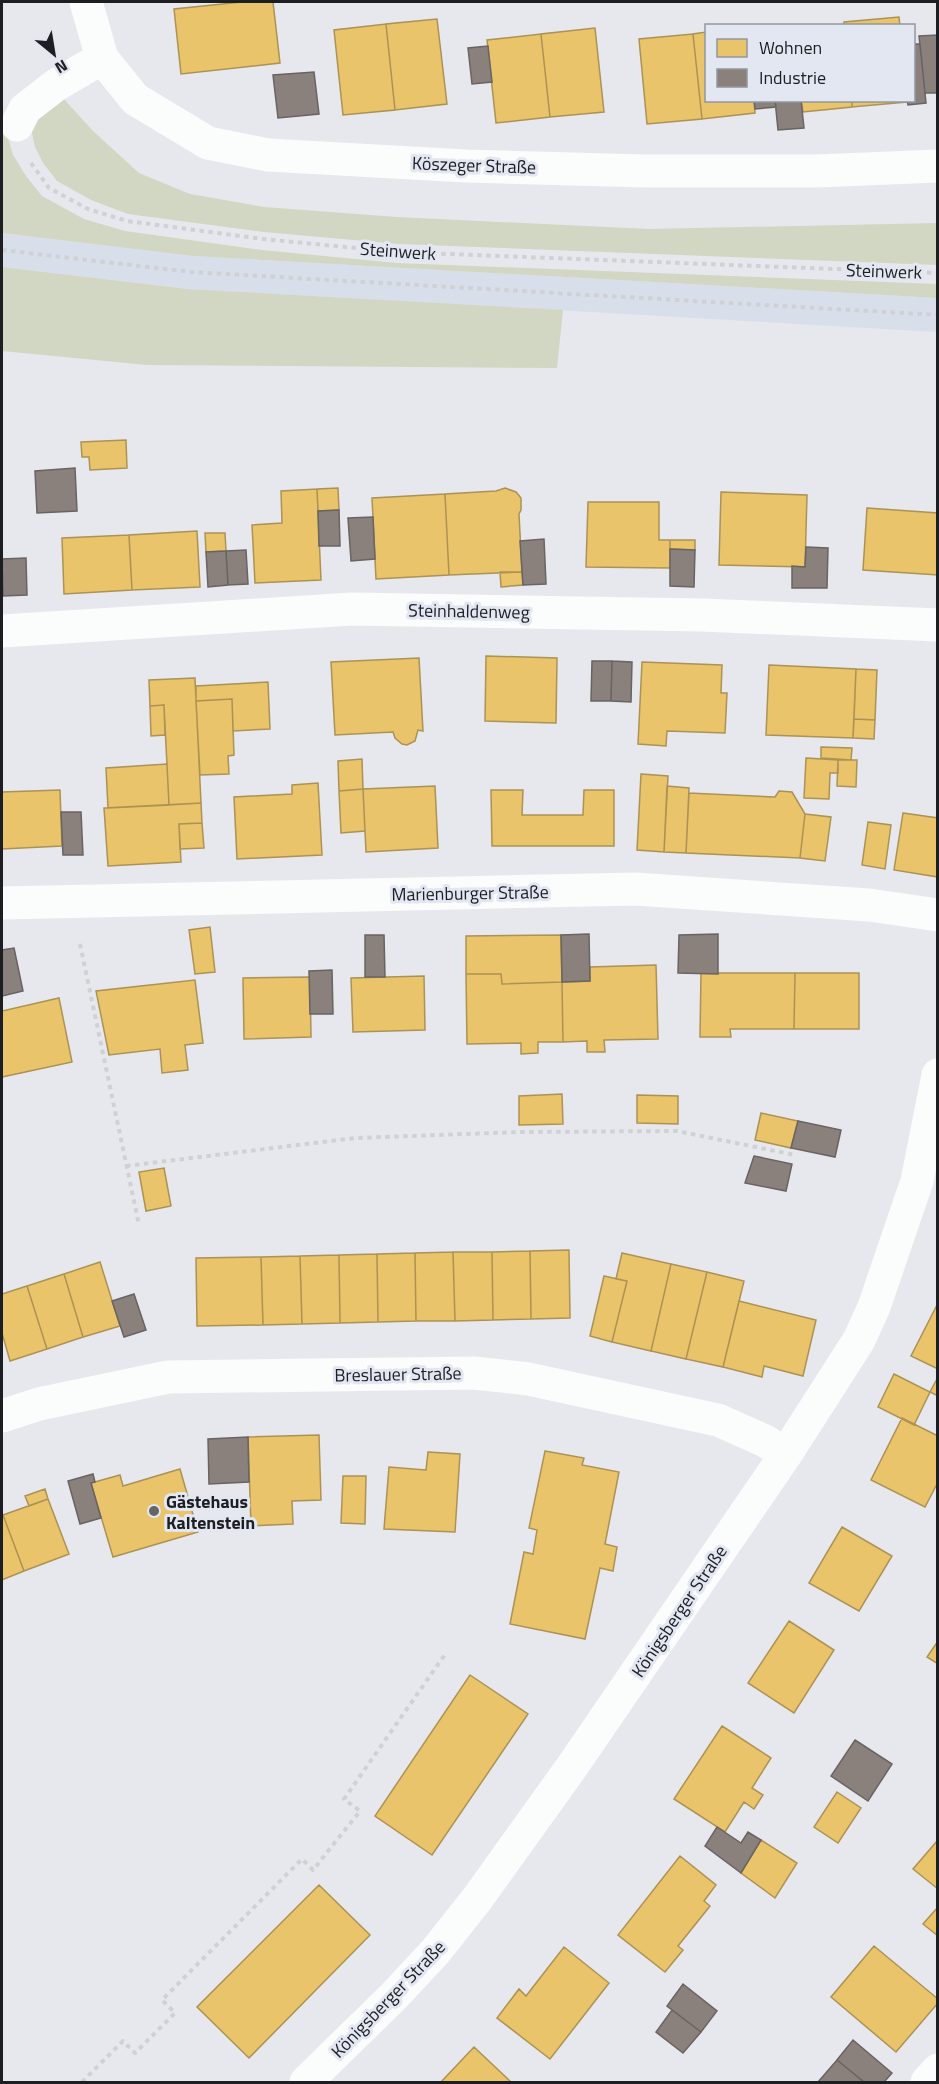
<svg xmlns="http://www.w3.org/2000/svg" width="939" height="2084" font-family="'Titillium Web',sans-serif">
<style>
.built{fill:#d9deeb}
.green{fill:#d1d7c3}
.homes{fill:#e9c46a;stroke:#ac9254;stroke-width:1.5}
.industry{fill:#8a817c;stroke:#696361;stroke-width:1.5}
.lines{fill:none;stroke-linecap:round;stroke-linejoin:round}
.path{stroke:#d0d1d3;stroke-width:4;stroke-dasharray:4.5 4.5;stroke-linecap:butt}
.minor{stroke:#fbfcfc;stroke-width:33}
.poi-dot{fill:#636569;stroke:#e2e7f2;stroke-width:2}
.labels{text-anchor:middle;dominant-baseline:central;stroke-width:6;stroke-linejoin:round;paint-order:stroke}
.street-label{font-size:18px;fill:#1d1e22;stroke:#e2e7f2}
.poi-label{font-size:18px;font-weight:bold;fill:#1d1e22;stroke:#e2e7f2;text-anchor:start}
</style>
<rect width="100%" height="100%" fill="#e6e8ee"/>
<path class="built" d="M2,233L193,256L937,298V332L188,289L2,267Z"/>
<path class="green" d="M62,97L93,131L139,173L190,194L264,207L397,217L649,229L937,223V265L398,244L264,232L128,214L91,200L57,181L43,163L35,147L31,128L38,114Z
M2,134H7L13,155L26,176L42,196L84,219L125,231L262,250L397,263L937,284V298L193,256L2,233Z
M2,267L188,289L563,310L557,368L147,365L2,351Z"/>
<path class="homes" d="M242,2H273L280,63L181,74L174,9Z
M899,17L900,26H844V22Z
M437,19L447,104L395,110L386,24Z
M386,24L395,110L343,115L334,30Z
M595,28L604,112L550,117L541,34Z
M706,32V100H754L755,113L702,119L693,34Z
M541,34L550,117L496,123L487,40Z
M693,34L702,119L647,124L639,39Z
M801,100H852V107L803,112Z
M852,100H907V102L852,107Z
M126,440L127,468L90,470L89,457H82L81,442Z
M338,488L339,510L318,511L317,489Z
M505,488L516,492L521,498V510L519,514L522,572L449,575L445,494L496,491Z
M317,489L321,580L255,583L252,525L282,523L281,491Z
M721,492L807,495L805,567L719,565Z
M445,494L449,575L376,579L372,498Z
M588,502H659V540H670V568L586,567Z
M867,508L938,513V575L863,570Z
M197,531L200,587L132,590L129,535Z
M205,533H225L226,551L206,552Z
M129,535L132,590L64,594L62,538Z
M670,540H695V550L670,549Z
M500,572H522L523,585L501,587Z
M486,656L557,658L556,723L485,721Z
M419,658L423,731L418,730L415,741L407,745L402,744L395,738L393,732L335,735L331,662Z
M642,662L722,665L721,693H727L725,733L667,731L666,746L638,744Z
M769,665L856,669L853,738L766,735Z
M856,669L877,670L875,720L854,719Z
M195,678L201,803L169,805L164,705L150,706L149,680Z
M268,682L270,729L233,731L232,699L196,701V686Z
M232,699L234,755L228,756L229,774L200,775L196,701Z
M164,705L165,735L151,736L150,706Z
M854,719L875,720L874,739L853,738Z
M821,747L852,748L851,760L821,758Z
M806,758L838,760V773H830L829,799L804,798Z
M362,759L363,789L339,791L338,761Z
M838,760H857L856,787L837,786Z
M167,764L169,805L108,808L106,768Z
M641,774L668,776L664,852L637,850Z
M318,783L322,855L237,859L234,797L292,794V785Z
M435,786L438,848L366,852L363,789Z
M667,786L689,788L686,853L664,852Z
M363,789L365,831L341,833L339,791Z
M60,790L62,846L2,849V792Z
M491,790H523L522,815H583L584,790H614V846H492Z
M779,791L792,792L805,814L800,858L686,853L689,793L775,797Z
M201,803L202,823L179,824L181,862L108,866L104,808Z
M903,813L938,818V877L894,870Z
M805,814L831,817L825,861L800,858Z
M868,822L891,825L885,869L862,865Z
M202,823L204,848L180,849L179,824Z
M210,927L215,972L195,974L189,930Z
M561,935L562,982L502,984L501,974H466V936Z
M656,965L658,1039L604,1040L605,1052H587V1041L563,1042L562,982L590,981V967Z
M701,973H795L794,1029H730L731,1037H700Z
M795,973H859V1029H794Z
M466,974H501L502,984L562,982L563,1042H538V1053L521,1054V1043L467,1044Z
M424,976L425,1030L353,1032L351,978Z
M310,977L311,1037L244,1039L243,978Z
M195,980L203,1043L185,1045L188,1070L162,1073L160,1049L109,1055L96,991Z
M59,998L72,1062L2,1077V1011Z
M562,1094L563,1124L519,1125V1096Z
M637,1095L678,1096V1124L637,1123Z
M761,1113L798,1121L791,1148L755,1140Z
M164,1168L171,1206L146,1211L139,1172Z
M569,1250L570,1318L531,1319L530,1251Z
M530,1251L531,1319L493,1320L492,1252Z
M453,1252L455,1321H416L415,1253Z
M453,1252H492L493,1320L455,1321Z
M415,1253L416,1321L378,1322L377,1254Z
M622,1253L671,1264L651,1351L612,1342L627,1281L616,1279Z
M377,1254L378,1322L340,1323L339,1255Z
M339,1255L340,1323L302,1324L300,1256Z
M300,1256L302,1324L263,1325L261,1257Z
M261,1257L263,1325L197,1326L196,1258Z
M100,1262L120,1326L83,1337L64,1274Z
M671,1264L707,1272L686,1359L651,1351Z
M707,1272L744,1281L723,1367L686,1359Z
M64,1274L83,1337L47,1349L27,1286Z
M604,1276L627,1281L612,1342L590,1336Z
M27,1286L47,1349L10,1361L2,1333V1294Z
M739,1301L816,1320L803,1376L764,1366L762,1377L723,1367Z
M938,1303V1369L911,1356Z
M894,1374L930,1392L914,1425L878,1407Z
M938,1377V1396L930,1392Z
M902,1418L938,1436V1482L925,1507L871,1480Z
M319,1435L321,1500L292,1501L293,1524L251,1526L248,1437Z
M545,1451L584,1458L582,1465L619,1472L605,1544L617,1547L613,1571L600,1568L585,1639L510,1624L524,1552L533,1554L537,1530L529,1528Z
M428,1452L460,1454L455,1532L384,1529L389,1467L426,1470Z
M180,1469L198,1532L113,1557L91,1483L120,1475L123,1486Z
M343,1476H366L365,1524L341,1523Z
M45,1489L48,1499L29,1506L25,1496Z
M48,1499L69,1554L24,1571L3,1515Z
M3,1515L24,1571L2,1580V1516Z
M842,1527L892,1556L859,1611L809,1583Z
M789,1621L834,1650L794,1713L748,1683Z
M938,1641V1664L927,1657Z
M470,1675L528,1714L432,1855L375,1816Z
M722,1726L771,1758L752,1788L763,1795L754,1809L744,1802L725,1832L674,1799Z
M837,1792L861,1808L838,1843L814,1827Z
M761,1840L797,1863L775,1898L741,1873Z
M937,1841H938V1889L913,1869Z
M680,1856L716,1885L704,1901L710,1906L678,1946L683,1950L665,1972L618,1935Z
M319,1885L370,1935L249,2058L197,2007Z
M938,1907V1936L923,1924Z
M874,1946L938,1999V2003L896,2052L831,1997Z
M564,1947L609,1983L550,2059L497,2018L519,1989L526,1996Z
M474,2047L511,2082H441Z"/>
<path class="industry" d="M938,35V93H925L919,36Z
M914,44H920L926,103L908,105L907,100H914Z
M488,46L492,82L472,84L468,48Z
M314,72L319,114L278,118L273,75Z
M754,100H775L776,107L755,109Z
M775,100H801L804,128L778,130Z
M75,468L77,511L37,513L35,471Z
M339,510L340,546H319L318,511Z
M373,517L375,559L351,561L348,518Z
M544,539L546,584L523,585L520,541Z
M806,547L828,548L827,588H792V566L805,567Z
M670,549L695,550L694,587L670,586Z
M246,550L248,584L228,585L226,551Z
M226,551L228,585L208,587L206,552Z
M26,558L27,595L3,596L2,559Z
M592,661H612L611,701H591Z
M612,661L632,662L631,702L611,701Z
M61,812H81L83,855H63Z
M589,934L590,981L562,982L561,935Z
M718,934V974L678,973L679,935Z
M365,935H384L385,977H365Z
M14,948L23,991L2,996V950Z
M332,970L333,1014H310L309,971Z
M798,1121L841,1130L835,1157L791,1148Z
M754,1156L792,1164L786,1191L745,1183Z
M134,1294L146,1330L124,1337L112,1301Z
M248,1437L249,1482L209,1484L208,1439Z
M93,1474L95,1482L91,1483L101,1518L80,1524L68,1481Z
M855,1740L892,1764L868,1801L831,1776Z
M717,1827L741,1843L748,1832L761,1840L741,1873L705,1846Z
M683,1984L717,2011L701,2032L667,2006Z
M672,2010L701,2032L683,2053L656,2032Z
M853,2040L892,2073L884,2082H864L837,2060Z
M837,2060L864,2082H818Z"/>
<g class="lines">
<path class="path" d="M31,163L49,188L88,209L127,221L263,239L397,252L938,273
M2,250L191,272L938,315
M80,944L139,1225
M126,1166L355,1138L520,1132L677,1131L795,1155
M82,2082L123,2041L135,2053L175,2013L162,2000L302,1859L313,1870L360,1811L344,1799L446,1653"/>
<path class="minor" d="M86,2L102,58L135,99L208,143L268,155L466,166L645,171H817L938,166
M17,125L25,109L56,85L102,58
M2,631L352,609L702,615L938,625
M2,903L635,889L869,905L938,915
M2,1416L39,1404L168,1377L474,1373L529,1379L718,1420L765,1441L786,1454
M306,2082L394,1996L435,1952L477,1899L571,1768L786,1454L859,1340L874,1307L917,1181L938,1075
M927,2082L938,2070"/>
</g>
<circle class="poi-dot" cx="154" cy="1511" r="6"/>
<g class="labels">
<g class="street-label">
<text transform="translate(474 165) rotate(2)">Köszeger Straße</text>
<text transform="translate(398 251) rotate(4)">Steinwerk</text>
<text transform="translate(884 271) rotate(2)">Steinwerk</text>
<text transform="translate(469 611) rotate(1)">Steinhaldenweg</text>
<text transform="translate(470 893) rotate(-1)">Marienburger Straße</text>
<text transform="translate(398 1374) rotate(-1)">Breslauer Straße</text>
<text transform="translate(679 1611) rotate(-56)">Königsberger Straße</text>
<text transform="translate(388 1999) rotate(-46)">Königsberger Straße</text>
</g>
<g class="poi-label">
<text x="166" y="1501">Gästehaus<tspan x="166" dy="21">Kaltenstein</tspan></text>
</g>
</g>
<rect width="939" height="2084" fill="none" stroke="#1d1e22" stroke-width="6"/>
<rect x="705" y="24" width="210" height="78" fill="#e2e7f2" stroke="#93979f" stroke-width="1.5"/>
<rect x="717" y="39" width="30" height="18" fill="#e9c46a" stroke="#93979f" stroke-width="1.5"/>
<text x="759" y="54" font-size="18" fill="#1d1e22">Wohnen</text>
<rect x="717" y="69" width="30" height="18" fill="#8a817c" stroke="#93979f" stroke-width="1.5"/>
<text x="759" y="84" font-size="18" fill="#1d1e22">Industrie</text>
<g transform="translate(54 54) rotate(150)" stroke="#e2e7f2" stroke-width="4.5" paint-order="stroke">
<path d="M0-4.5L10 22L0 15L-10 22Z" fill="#1d1e22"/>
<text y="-9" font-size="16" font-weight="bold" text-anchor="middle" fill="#1d1e22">N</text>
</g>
</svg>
